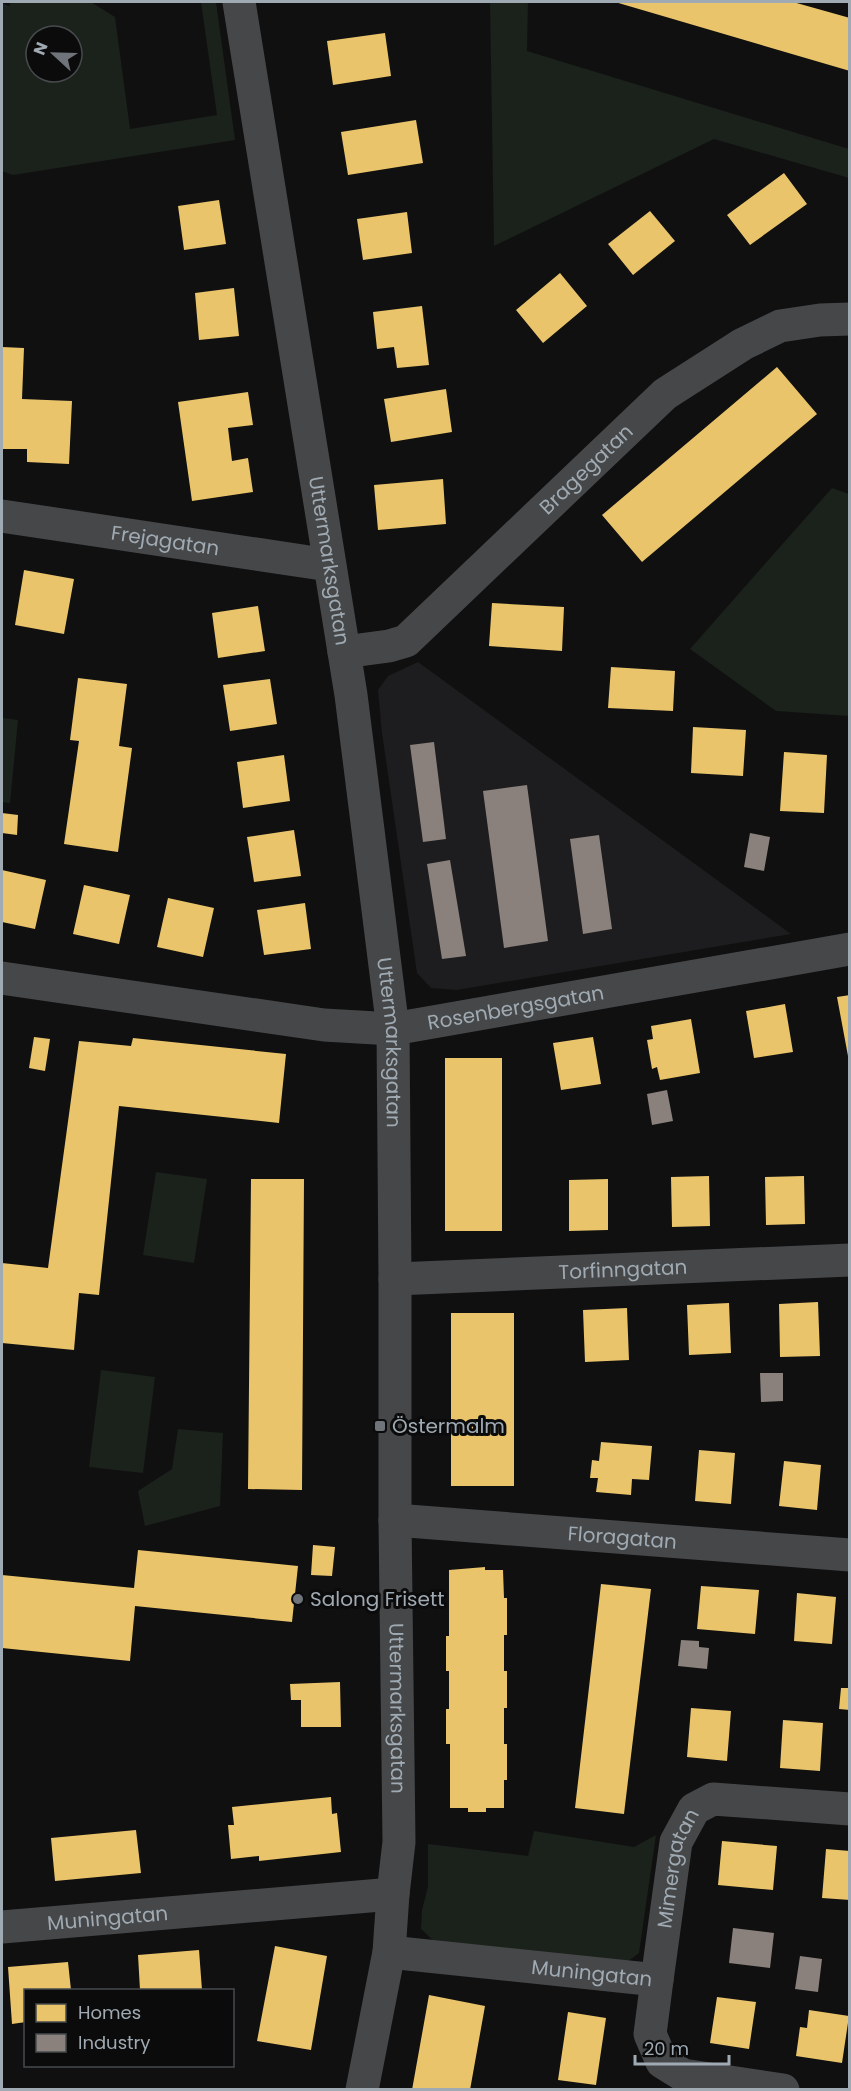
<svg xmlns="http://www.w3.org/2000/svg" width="851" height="2091" font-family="Poppins,sans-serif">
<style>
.built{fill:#1d1d1f}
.green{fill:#1b211b;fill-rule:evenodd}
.homes{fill:#e9c46a}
.industry{fill:#8a817c}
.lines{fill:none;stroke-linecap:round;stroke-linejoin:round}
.minor{stroke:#454749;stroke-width:33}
.poi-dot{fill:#6e747a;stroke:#0b0b0c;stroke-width:2}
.labels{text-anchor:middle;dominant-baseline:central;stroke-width:6;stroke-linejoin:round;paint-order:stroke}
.street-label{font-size:20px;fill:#a0aab2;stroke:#0b0b0c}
.poi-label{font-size:20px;fill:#a0aab2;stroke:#0b0b0c;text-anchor:start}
</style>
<rect width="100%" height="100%" fill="#101011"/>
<path class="built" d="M418,662L791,934L457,990L431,988L417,973L382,733L378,690L388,676Z"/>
<path class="green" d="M11,2H91L115,17L130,129L217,115L201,2H216L235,140L13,175L2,171V3L9,6ZM36,36H72V72H36Z
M490,2H528L527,51L849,149V178L714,139L494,246Z
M832,488L849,494V716L776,711L690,649Z
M2,718L18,720L10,803L2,802Z
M156,1172L207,1179L194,1263L143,1255Z
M101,1370L155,1377L143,1473L89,1467Z
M178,1429L223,1433L220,1506L145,1526L138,1491L172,1469Z
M534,1831L634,1847L656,1835L639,1953L623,1965L437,1944L421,1929L422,1910L428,1887V1844L528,1856Z"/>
<path class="homes" d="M615,2H793L850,18V71Z
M385,33L391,76L333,85L327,41Z
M416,120L423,163L348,175L341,132Z
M784,173L807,204L750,245L727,215Z
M219,200L226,244L184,250L178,206Z
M650,211L675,241L633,275L608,244Z
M407,212L412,253L363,260L357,219Z
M560,273L587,306L543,343L516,310Z
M234,288L239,336L199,340L195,293Z
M422,306L429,365L397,368L394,347L377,349L373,312Z
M2,347L24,348L22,399L72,401L69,464L27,462V449H2Z
M777,367L817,414L642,562L602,515Z
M446,389L452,432L391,442L384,399Z
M248,392L253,425L228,428L232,461L248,458L253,492L192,501L178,402Z
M443,479L446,524L378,530L374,485Z
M24,570L74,579L64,634L15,625Z
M492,603L564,607L562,651L489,646Z
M258,606L265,651L218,658L212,613Z
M611,667L675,671L673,711L608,708Z
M78,678L127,684L119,746L132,748L118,852L64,844L79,741L70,740Z
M270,679L277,724L230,731L223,685Z
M693,727L746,730L743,776L691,773Z
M784,752L827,755L824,813L780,811Z
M284,755L290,801L243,808L237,762Z
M2,813L18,815L17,835L2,833Z
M294,830L301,876L254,882L247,837Z
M2,870L46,880L35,929L2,922Z
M84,885L130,895L119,944L73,934Z
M168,898L214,908L203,957L157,947Z
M305,903L311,949L264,955L257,910Z
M850,995V1056H848L837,997Z
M785,1004L793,1052L754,1058L746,1011Z
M691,1019L700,1073L660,1080L657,1067L652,1069L647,1040L653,1039L651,1026Z
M34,1037L50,1039L45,1071L29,1068Z
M593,1037L601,1084L561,1090L553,1043Z
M133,1038L286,1054L279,1123L119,1106L99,1295L79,1293L74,1350L2,1343V1263L48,1268L79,1041L131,1046Z
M445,1058H502V1231H445Z
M709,1176L710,1226L672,1227L671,1177Z
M804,1176L805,1224L766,1225L765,1177Z
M251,1179H304L302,1490L248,1489Z
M608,1179V1230L569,1231V1180Z
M818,1302L820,1356L780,1357L779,1304Z
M729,1303L731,1353L689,1355L687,1305Z
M627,1308L629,1360L585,1362L583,1310Z
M451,1313H514V1486H451Z
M601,1442L652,1446L649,1480L632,1479L631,1495L596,1492L598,1478H590L592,1460L599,1461Z
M699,1450L735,1453L731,1504L695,1501Z
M784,1461L821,1465L817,1510L779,1506Z
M313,1545L335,1547L332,1576L311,1575Z
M138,1550L298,1566L292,1622L135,1606L130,1661L2,1648V1575L134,1588Z
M485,1567V1570H503L504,1598H507V1635H504V1671H507V1708H504V1744H507V1780H504V1808H486V1812H468V1808H450V1744H446V1709H449V1671H446V1636H449V1570Z
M601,1584L651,1589L624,1814L575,1808Z
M701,1586L759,1590L755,1634L697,1629Z
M797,1593L836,1597L832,1644L794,1641Z
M340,1682L341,1727H301V1700H291L290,1684Z
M841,1688H850V1710L839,1709Z
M691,1708L731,1711L727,1761L687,1757Z
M783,1720L823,1723L820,1771L780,1768Z
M331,1797L332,1814L337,1813L341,1852L259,1861V1856L231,1859L228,1825H234L232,1807Z
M136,1830L141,1873L55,1881L51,1838Z
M722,1841L777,1846L773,1890L718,1885Z
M826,1849L850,1851V1900L822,1898Z
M275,1946L327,1956L311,2050L257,2041Z
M199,1950L202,1990H140L138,1955Z
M68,1962L71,1990H26V2022L12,2024L8,1967Z
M429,1995L485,2006L470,2090H412Z
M717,1997L756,2002L749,2049L710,2043Z
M809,2010L849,2016L842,2063L796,2056L800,2027L807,2028Z
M568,2012L606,2018L596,2085L558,2080Z"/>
<path class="industry" d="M434,742L446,839L423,842L410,745Z
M527,785L548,941L504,948L483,791Z
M750,833L770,837L764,871L744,867Z
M599,835L612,929L583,934L570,839Z
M450,860L466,956L442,959L427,864Z
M667,1090L673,1121L652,1125L647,1094Z
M760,1373H783V1401L761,1402Z
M681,1640L699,1641V1647L709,1648L707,1669L678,1666Z
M733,1928L774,1933L770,1968L729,1963Z
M800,1956L822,1959L818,1992L795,1989Z"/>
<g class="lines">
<g class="minor">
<path id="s1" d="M239,2L351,695L393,1029L395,1279V1520L399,1842L393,1894L389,1952L362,2090"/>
<path id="s2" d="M2,516L329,565"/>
<path id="s3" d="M344,652L389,646L406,641L665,394L743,344L780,326L820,320L850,319"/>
<path id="s4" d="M2,978L324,1025L393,1029L850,949"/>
<path id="s5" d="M395,1279L850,1260"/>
<path id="s6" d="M395,1520L850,1555"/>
<path id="s7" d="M2,1927L393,1894"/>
<path id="s8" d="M389,1952L657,1980L650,2034L662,2062L683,2075L783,2090"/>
<path id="s9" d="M657,1980L676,1842L694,1809L713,1799L850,1809"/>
</g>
</g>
<g class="poi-dot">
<rect x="374" y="1420" width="12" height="12" rx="3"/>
<circle cx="298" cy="1599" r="6"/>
</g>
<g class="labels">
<g class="street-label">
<text stroke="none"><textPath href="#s3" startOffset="312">Bragegatan</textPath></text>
<text stroke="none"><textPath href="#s2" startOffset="165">Frejagatan</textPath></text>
<text stroke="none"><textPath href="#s1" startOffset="566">Uttermarksgatan</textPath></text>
<text stroke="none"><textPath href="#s4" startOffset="519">Rosenbergsgatan</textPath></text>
<text stroke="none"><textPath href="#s1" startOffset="1052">Uttermarksgatan</textPath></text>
<text stroke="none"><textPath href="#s5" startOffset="228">Torfinngatan</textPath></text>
<text stroke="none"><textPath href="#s6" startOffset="228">Floragatan</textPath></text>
<text stroke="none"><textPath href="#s1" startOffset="1718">Uttermarksgatan</textPath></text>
<text stroke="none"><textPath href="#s9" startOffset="114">Mimergatan</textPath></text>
<text stroke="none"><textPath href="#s7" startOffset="106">Muningatan</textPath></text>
<text stroke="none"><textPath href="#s8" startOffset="204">Muningatan</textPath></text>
</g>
<g class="poi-label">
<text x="392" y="1426">Östermalm</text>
<text x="310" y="1599">Salong Frisett</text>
</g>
</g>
<rect width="851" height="2091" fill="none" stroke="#a0aab2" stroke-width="6"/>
<rect x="24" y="1989" width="210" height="78" fill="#0b0b0c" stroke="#474b4e" stroke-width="1.5"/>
<rect x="36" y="2004" width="30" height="18" fill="#e9c46a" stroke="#474b4e" stroke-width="1.5"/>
<text x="78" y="2019" font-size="18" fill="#a0aab2">Homes</text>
<rect x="36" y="2034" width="30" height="18" fill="#8a817c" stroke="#474b4e" stroke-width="1.5"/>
<text x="78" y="2049" font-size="18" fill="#a0aab2">Industry</text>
<g transform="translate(54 54) rotate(292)"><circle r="28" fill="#0b0b0c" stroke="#474b4e" stroke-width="1.5"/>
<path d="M0-4.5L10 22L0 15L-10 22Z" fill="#6e747a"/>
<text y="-9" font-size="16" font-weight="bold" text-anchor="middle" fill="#a0aab2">N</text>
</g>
<path d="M635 2055v9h94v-9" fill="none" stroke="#a0aab2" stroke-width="3"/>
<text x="644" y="2055" font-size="18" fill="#a0aab2" stroke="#0b0b0c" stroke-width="4.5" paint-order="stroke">20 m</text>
</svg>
